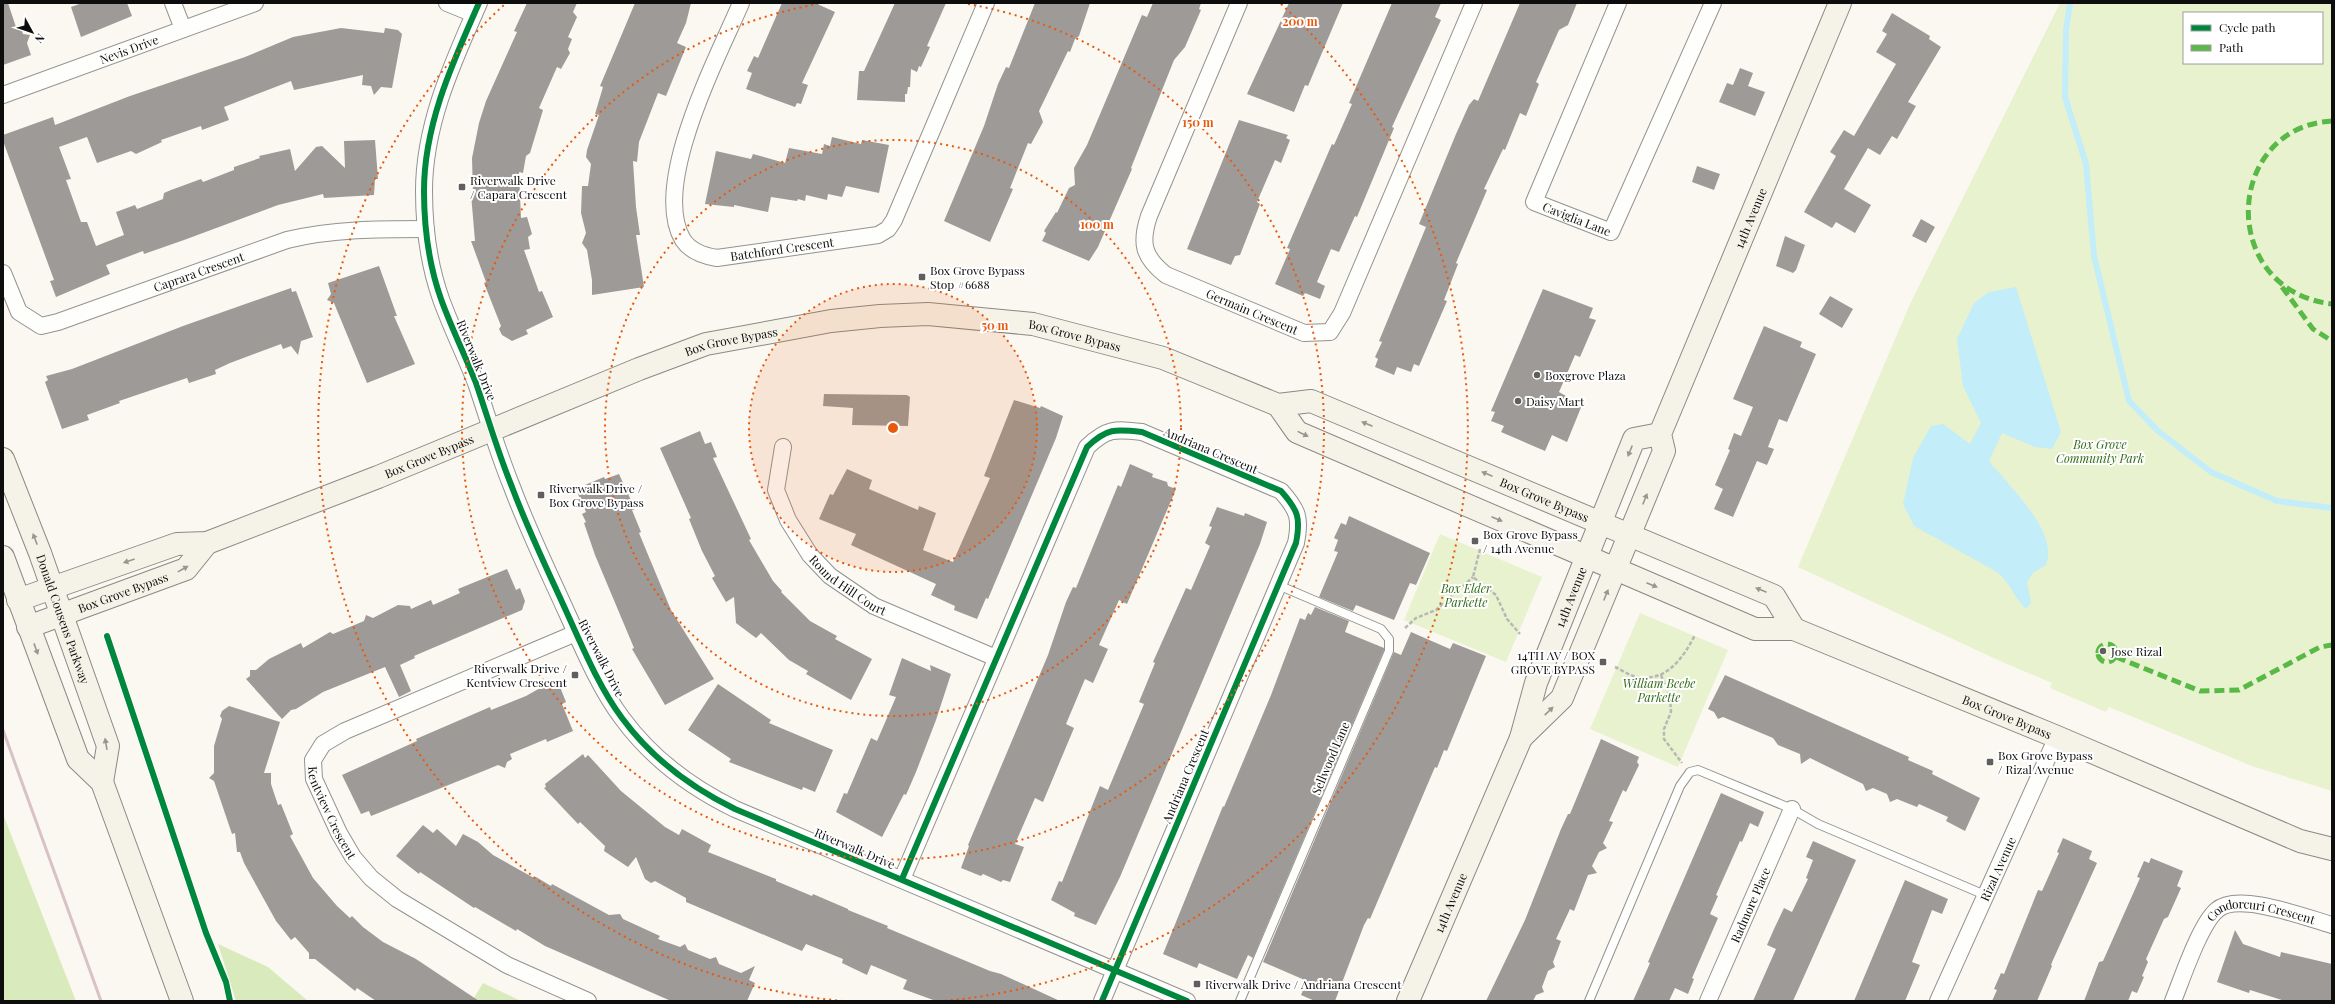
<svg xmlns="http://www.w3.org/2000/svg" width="2335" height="1004" font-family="'Playfair Display',serif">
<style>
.green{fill:#e8f2ce;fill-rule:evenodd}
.forest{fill:#d9ebbc}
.water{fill:#c3edf9}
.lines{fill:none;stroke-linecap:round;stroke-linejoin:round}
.stream{stroke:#c3edf9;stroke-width:6}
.building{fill:#9e9a97}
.service-casing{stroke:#949390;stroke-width:10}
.minor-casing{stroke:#949390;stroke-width:18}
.secondary-casing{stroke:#8b8986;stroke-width:24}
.path{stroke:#b8b7b6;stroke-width:2.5;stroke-dasharray:4 2;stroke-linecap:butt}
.service{stroke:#fefefd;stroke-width:8}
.minor{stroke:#fefefd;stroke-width:16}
.secondary{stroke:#f5f2e8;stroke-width:22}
.rail{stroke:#d9c2c6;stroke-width:3}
.quiet{stroke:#58b947;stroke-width:5;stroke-dasharray:10 5;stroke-linecap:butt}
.cycleway-casing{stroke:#fff;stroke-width:8}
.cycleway{stroke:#00873e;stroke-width:6}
.oneway{fill:#989690}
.ring{fill:none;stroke:#e8590c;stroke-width:2;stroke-dasharray:2 4}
.poi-dot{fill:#605f5d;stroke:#fff;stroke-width:1.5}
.labels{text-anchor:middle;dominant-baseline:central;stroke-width:4;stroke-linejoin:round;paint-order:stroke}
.street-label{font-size:12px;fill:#0d0d0d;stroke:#fff}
.poi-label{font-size:12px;fill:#0d0d0d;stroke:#fff;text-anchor:start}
.park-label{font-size:12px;font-style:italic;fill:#326b17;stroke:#fff}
.centre{fill:#e8590c;stroke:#fff;stroke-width:2}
.ring-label{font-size:12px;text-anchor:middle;font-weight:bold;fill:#e8590c;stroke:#fff;stroke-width:4;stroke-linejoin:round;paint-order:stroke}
</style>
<rect width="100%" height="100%" fill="#fbf8f1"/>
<path class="green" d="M2060,3H2332V791L2252,766L2109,707L2106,712L2050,688L2052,683L2000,661L1798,567L1910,304ZM2184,13H2322V63H2184Z
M1440,534L1542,577L1506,662L1404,620Z
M1640,613L1728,650L1678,767L1590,729Z"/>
<path class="forest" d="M3,814L76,1001H3Z
M218,944L268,967L308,1001H236Z
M483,983L521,1001H472Z"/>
<path class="water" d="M2016,287L2061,432L2052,449L2035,447L2002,433L1989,461C2006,482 2047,522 2048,550C2049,555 2047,561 2046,565L2033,573L2027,582L2031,603L2026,609C2013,596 2011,584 1997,572L1914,526L1903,504L1913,458L1931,426L1943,424L1970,444L1981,423L1963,386L1957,339L1974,303L1989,292Z"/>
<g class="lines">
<path class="stream" d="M2070,3L2066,30L2065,97L2086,164L2094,256L2129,401L2158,431L2211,472L2277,501L2332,508"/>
</g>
<path class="building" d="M3,3H8L16,27L20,25L23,34L30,35L27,43L31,55L3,65Z
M82,3H127L132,16L81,37L71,7Z
M527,3H577L573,12L577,17L568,37L572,39L568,49L570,53L561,69L557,67L539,108L543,110L530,153L526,156L523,173L519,172L521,218L527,217L532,234L528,237L530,249L524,250L539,292L542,291L553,317L526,330L528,334L512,341L502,335L499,329L501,326L484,283L486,282L471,241H475L471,194H473L472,158L479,123L486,101L517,32L514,31Z
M635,3H691L686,23L677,43L686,47L666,96L658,93L639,142L637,162L633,161L636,207L640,235H636L644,287L592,295V280L587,250L582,243L586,233L581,213L582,186H588L591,164L586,157L587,150L599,115L595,114L603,87L600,86Z
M782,3H815L835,12L802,83L808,85L801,104L797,103L795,107L746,89L752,73L747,71L754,56L758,58Z
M895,3H946L927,46L930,47L921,67L919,66L917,72L911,69L910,87H908L907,94H905V102L857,100L859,71H864Z
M1035,3H1090L1079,36L1075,39L1070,52L1068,51L1039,111L1043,122L1031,144L1028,143L1010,188L1013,189L990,242L944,221L984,126L998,84L1006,67L1009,68Z
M1153,3H1201L1199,9L1201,10L1185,47L1174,60L1131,168L1132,169L1098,247L1089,261L1042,241L1046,233L1044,231L1056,212L1057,213L1069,188L1075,185L1074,168L1087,145L1142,15L1147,17Z
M1289,3H1343L1308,86L1305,85L1294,112L1247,94Z
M1392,3H1441L1435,17L1441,20L1392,127L1394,128L1357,217L1355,216L1339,252L1331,249L1317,282L1325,286L1320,299L1305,293L1303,296L1275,284L1290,249L1287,248L1332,144L1334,145L1352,104L1349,103Z
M1520,3H1577L1568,25L1559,30L1536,82L1539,84L1526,116L1520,113L1505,150L1503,149L1484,189L1487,190L1456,263L1458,264L1444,300L1447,301L1419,366L1414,364L1411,372L1397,367L1394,375L1375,367L1378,359L1375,357L1382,342L1379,341L1426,227L1419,224L1456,134L1469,105L1474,99L1478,101Z
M1892,13L1930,36L1929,39L1941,47L1908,102L1916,106L1897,139L1892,136L1880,155L1868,148L1844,189L1871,205L1855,233L1836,222L1832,228L1804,212L1836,156L1830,152L1844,130L1854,136L1896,64L1876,52L1887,34L1882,31Z
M341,28L384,33L385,28L398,30L402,34L392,88L381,87L374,95L371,86L362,85L363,75L294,90L291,81L224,107L229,120L202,130L201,126L161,140L162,142L136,154L131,151L97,163L87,137L59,147L71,179L66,180L81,222H87L96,246L124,235L116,212L135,205L137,209L163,199L164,193L171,190L201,179L203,182L234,170V167L260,158L259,156L290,149L295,171L316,147L322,146L345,168L344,141L375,140L378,179H375L374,195L324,198L323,194L278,205L184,240L144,254L143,251L106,265L110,274L56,297L50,281L54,280L3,141V135L53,117L55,125L130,96L245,57L293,37Z
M1740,68L1753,73L1748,86L1765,92L1755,116L1719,102L1727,83L1733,85Z
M1239,120L1288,135L1286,138L1290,140L1281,163L1275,160L1257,202L1260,204L1240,255L1235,256L1231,265L1187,249Z
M832,137L861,144L862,140L889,145L879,193L846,186L842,197L828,194L827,200L806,195L805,201L798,199L797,201L771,197L768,212L734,205V207L705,204L716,151L751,159L753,154L785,163L789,148L822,154L824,144L830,146Z
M1697,166L1720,174L1714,190L1692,182Z
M1921,219L1935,227L1926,243L1912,236Z
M1785,236L1805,245L1796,270L1793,273L1776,266Z
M379,266L397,316H394L415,364L367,383L334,303L327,300L331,294L328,283Z
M291,288L292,292L296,291L313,337L301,341L298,355L291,346L283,349L281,344L230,363L215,370L216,374L189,383L187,378L119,401L120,403L87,415L89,420L62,429L45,382L48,380L46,376L72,369L183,326Z
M1543,289L1593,308L1589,318L1596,320L1580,357L1575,355L1559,392L1582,405L1567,442L1552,435L1545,451L1501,432L1504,426L1491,421L1495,412L1491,411Z
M1830,296L1853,309L1842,328L1819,314Z
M1764,326L1802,342L1800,347L1816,354L1787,422L1779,419L1768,447L1774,449L1767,465L1757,461L1733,517L1714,509L1723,489L1715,485L1730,450L1728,449L1734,433L1741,436L1753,407L1733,399Z
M824,394L907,395L910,397L908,426L852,425L853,408L823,406Z
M1014,400L1040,408L1041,406L1063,416L1056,438L988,599L986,598L977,619L954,610L955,606L931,595L936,584L851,545L856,534L819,519L830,494L833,495L847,469L872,480L869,489L918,510L919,506L936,513L923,550L953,562L990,478L984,476Z
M700,431L705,444L711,442L717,457L713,458L751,539L749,540L773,581L782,591L781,592L810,621L837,636L835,639L872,659L851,700L806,674L808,671L789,660L761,633L756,638L736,623L734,597L726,602L712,578L715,576L702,551L689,519L691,518L660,448Z
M1130,464L1153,474L1152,477L1167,482L1168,486L1176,489L1127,604L1119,600L1099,645L1108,649L1093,683L1085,679L1066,724L1074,728L1043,802L1035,798L1015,844L1024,847L1010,882L1003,880L1001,882L983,874L981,876L961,868L969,846L968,845L1048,655L1066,602L1073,587L1076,588L1118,485L1121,487Z
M619,474L635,509L632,510L641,532L639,533L671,610L714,679L665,705L632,649L634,648L595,555L584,523L586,522L582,514L586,512L577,492L587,488L585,485L604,477L605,479Z
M1217,507L1244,516L1245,513L1267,522L1260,544L1120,877L1096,925L1074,916L1075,913L1051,900L1059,881L1062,882L1100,786L1108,790L1144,704L1139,702L1155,663L1153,662L1186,588L1191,590L1210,546L1205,543L1212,527L1209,526Z
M1349,516L1430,553L1416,585L1410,583L1394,620L1356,605L1353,611L1319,597L1338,552L1334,551L1338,540L1334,538L1341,523L1346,525Z
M507,569L516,590L520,588L525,601L522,610L414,656L415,658L400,665L411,691L399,697L385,667L323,692L296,709L291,710L282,719L246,679L250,676V670H256L269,659L301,643L303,648L330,632L333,634L364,621L366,615L373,618L398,605L410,606L411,609L431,600L433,605L460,593L458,589Z
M1315,607L1349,621L1345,632L1384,648V650L1253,958L1248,955L1237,979L1199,963L1197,968L1194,967L1163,954L1223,806L1224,807L1271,695L1300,618L1305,620L1308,613L1311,615Z
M1411,632L1450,649L1453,643L1486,656L1447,751L1444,750L1437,768L1435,767L1370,919L1368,918L1364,925L1335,1001H1315L1301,995L1307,981L1263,962L1394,652L1401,655Z
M902,658L931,671L930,665L951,674L936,720L916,772L906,795L904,794L882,837L836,812L844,793L847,794L871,738L877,741L896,697L889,695Z
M1725,675L1909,757L1908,760L1933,771L1932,774L1980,798L1965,831L1946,821L1948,817L1919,804L1917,807L1897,799L1890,802L1887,794L1873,788L1866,791L1863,784L1810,758L1801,764L1800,754L1778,745L1773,738L1723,717L1718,719L1714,712L1708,709Z
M549,683L560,687L566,702L562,704L573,731L547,742L546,739L510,754L512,759L507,762L505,768L498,765L486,770L371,816L369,811L361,814L342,775L417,741L416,739L490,707L491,710L526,696Z
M718,684L771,720L769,723L833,750L815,792L803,787L802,790L729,762L731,759L688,730Z
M229,706L280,722L264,773H271V784L278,805L281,804L293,834L290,836L313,878L337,906L350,918L352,916L363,927L383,942L416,959L479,1001H376L357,988L355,991L315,959H309V953L295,937L291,940L276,921L244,863L240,852H237L235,833L232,834L214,781L209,778L214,773V746L222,719L220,716L222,711Z
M1601,739L1639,757L1637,762L1639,765L1626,792L1623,790L1609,821L1613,822L1603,843L1607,848L1599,852L1592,866L1597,873L1588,875L1574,911L1570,909L1556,939L1561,941L1553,962L1555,967L1548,971L1542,987L1544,992L1536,995L1533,1001H1486L1525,920L1561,829L1568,814H1570Z
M583,754L585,758L588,755L621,791L665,827L679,835L682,829L711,845L708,852L776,879V881L812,896L813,894L848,909V910L888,926L887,928L990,971L1001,974L1060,1001H936L903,989L907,980L871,965L867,975L842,963L843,959L806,944L802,951L686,902V898L655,881L651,883L645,879L636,857L628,867L604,851L605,846L580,822L578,824L544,788L546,787L545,784Z
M1721,793L1764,812L1758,827L1750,823L1742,842L1740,841L1716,895L1718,896L1710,914L1718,918L1692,978L1694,979L1688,994L1675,988L1669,1001H1633L1650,963L1648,962Z
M423,825L433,833L437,829L456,846L463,834L478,842L493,855L534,878L536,877L551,886L552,884L609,915L620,914L623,919L660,936L658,939L680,947L685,944L688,950L710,959L716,957L719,964L741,973L755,966L749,980L755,983L747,1001H671L545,946L517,929L516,931L475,907L474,908L420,872L419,874L396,856Z
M2063,838L2092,851L2089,859L2097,863L2053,960L2051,965L2052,966L2037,1001H1992L1997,990L1994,989L2001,973L2004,974L2038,890L2042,891L2059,853L2057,852Z
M1813,841L1856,860L1793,1001H1753L1776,949L1767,945L1774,929L1784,908L1792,912L1808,879L1806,878L1813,860L1806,857Z
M2151,858L2183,871L2177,886L2181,888L2168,917L2164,919L2146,959L2148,962L2142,976L2144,977L2137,993L2132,991L2128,1001H2084L2099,962L2103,961L2140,878L2137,877L2144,861L2149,863Z
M1905,880L1948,899L1942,914L1932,910L1912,962L1920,965L1905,1001H1854Z
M2235,930L2243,944L2280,957L2281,952L2332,964V1001H2285L2250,990L2249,993L2217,982Z"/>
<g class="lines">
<defs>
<path id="service" d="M1240,1001L1389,651V639L1381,629L1278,585
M1589,1001L1680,786L1690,772L1698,770L1792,809L1818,824L1985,895"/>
<g id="minor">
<path d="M173,3L183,29"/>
<path d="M447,3L474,14"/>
<path d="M479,3C453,62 424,124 424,191C424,226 429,265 441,299C451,327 465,355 476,383C488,418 498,453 512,487C528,530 548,571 567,613C583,648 599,687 622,718C652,759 690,787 735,809L1187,1001"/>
<path id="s1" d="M741,3C718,57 650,185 683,240C691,252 704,256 717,258L878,235L888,229L894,220L986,3"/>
<path id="s2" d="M1239,3L1149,216C1140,243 1143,257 1166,275L1304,333L1330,332L1342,313L1474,3"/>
<path id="s3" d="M1618,3L1534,202L1611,232L1713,3"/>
<path id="s4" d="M3,95L255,3"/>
<path id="s5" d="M3,273L19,312L41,326L58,322L287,240C332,229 380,229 426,229"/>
<path id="s6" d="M783,447L776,490L788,520L810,555L830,576L874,606L996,658"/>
<path id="s7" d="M576,633L345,731L323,744L313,760L314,779L339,833L353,857L371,878L397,899L507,965L588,1001"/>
<path d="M902,879L1087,447C1107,428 1115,429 1142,432L1281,491C1298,510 1301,518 1296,543L1102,1001"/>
<path id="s8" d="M1708,1001L1792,809"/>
<path id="s9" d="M1938,1001L2057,737"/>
<path id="s10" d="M2173,1001C2182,979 2200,924 2217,910C2238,891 2306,918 2332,925"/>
</g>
<g id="secondary">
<path id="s11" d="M1278,405L1297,432L1755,629H1794L2057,737L2300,841L2332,849"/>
<path id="s12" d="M3,459L40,553L108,746L102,782"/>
<path d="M3,557L78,759L102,782L182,1001"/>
<path id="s13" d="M18,600L177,544L207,543L378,477L639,369L706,344L831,321L880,316L928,314L1033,324L1163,358L1278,405L1311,401L1774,596L1794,629"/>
<path id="s14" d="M28,627L186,569L207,543"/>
<path id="s15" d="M1521,738L1562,698L1664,451L1660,434L1840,3"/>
<path id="s16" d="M1408,1001L1521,738L1536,683L1634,439L1660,434"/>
</g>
</defs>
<use href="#service" class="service-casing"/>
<use href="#minor" class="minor-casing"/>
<use href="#secondary" class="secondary-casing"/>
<path class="path" d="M1480,549L1473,577L1496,595L1507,619L1520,634
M1405,628L1416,618L1436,610L1473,577
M1615,667C1622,670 1630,676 1637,677C1667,682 1683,658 1695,635
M1661,675L1670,697L1671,712L1664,729V739L1682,763"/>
<use href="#service" class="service"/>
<use href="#minor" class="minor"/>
<use href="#secondary" class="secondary"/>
<path class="rail" d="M3,730L101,1001"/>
<path class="quiet" d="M2332,121C2224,127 2217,290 2332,304
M2282,287L2313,329L2332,341
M2098 653a9 9 0 1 1 18 0a9 9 0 1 1-18 0Z
M2116,657L2200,691L2239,690L2320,647L2332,645"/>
<defs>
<path id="cycleway" d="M479,3C453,62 424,124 424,191C424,226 429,265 441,299C451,327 465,355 476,383C488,418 498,453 512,487C528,530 548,571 567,613C583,648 599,687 622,718C652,759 690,787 735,809L1187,1001
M107,636L206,933L226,982L230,1001
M902,879L1087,447C1107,428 1115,429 1142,432L1281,491C1298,510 1301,518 1296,543L1102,1001"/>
</defs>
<use href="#cycleway" class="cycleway-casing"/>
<use href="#cycleway" class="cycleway"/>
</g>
<defs><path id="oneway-solid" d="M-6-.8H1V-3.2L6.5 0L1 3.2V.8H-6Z"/></defs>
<g class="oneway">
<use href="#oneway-solid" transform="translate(1367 424) rotate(-157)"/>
<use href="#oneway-solid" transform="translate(1303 434) rotate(26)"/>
<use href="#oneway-solid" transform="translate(1630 451) rotate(112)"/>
<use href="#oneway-solid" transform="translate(1487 474) rotate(-157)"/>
<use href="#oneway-solid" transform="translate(1645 499) rotate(-68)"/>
<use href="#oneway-solid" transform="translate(1497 519) rotate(23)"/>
<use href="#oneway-solid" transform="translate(35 539) rotate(-111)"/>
<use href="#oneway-solid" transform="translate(129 561) rotate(161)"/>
<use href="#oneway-solid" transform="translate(183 569) rotate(-29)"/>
<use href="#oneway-solid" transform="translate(1652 585) rotate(23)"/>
<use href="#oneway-solid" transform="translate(1761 590) rotate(-157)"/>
<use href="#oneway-solid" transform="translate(1606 595) rotate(-68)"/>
<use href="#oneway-solid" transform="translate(36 649) rotate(70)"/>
<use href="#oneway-solid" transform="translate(1549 711) rotate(-44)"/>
<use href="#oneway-solid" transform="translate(106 744) rotate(-100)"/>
</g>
<circle cx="893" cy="428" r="144" fill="#e8590c" fill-opacity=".12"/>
<g class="ring">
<circle cx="893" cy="428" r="144"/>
<circle cx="893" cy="428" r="288"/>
<path d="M968 4A431 431 0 1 1 818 4"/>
<path d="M843 1001A575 575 0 0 1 505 4M1281 4A575 575 0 0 1 943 1001"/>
</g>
<g class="poi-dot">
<rect x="458" y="183" width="8" height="8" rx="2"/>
<rect x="918" y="273" width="8" height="8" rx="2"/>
<circle cx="1537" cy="375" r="4"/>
<circle cx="1518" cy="401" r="4"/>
<rect x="537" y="491" width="8" height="8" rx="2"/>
<rect x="1471" y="537" width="8" height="8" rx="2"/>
<circle cx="2103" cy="651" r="4"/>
<rect x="1599" y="658" width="8" height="8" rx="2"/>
<rect x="571" y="671" width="8" height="8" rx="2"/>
<rect x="1986" y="758" width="8" height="8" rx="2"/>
<rect x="1193" y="980" width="8" height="8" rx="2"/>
</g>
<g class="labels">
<g class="street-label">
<text stroke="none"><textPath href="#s4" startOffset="134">Nevis Drive</textPath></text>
<text stroke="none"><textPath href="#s3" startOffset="262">Caviglia Lane</textPath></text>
<text stroke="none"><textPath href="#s15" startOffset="576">14th Avenue</textPath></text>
<text stroke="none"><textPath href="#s1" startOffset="356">Batchford Crescent</textPath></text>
<text stroke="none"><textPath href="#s5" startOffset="235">Caprara Crescent</textPath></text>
<text stroke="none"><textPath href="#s2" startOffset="392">Germain Crescent</textPath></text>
<text stroke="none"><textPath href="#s13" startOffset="1109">Box Grove Bypass</textPath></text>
<text stroke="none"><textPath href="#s13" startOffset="761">Box Grove Bypass</textPath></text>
<text transform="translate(477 360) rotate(68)">Riverwalk Drive</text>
<text transform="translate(1211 450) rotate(23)">Andriana Crescent</text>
<text stroke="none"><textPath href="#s13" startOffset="437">Box Grove Bypass</textPath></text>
<text stroke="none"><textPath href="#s13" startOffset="1611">Box Grove Bypass</textPath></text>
<text stroke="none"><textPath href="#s6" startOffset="166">Round Hill Court</textPath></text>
<text stroke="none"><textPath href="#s14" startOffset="101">Box Grove Bypass</textPath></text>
<text stroke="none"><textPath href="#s16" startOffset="436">14th Avenue</textPath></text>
<text stroke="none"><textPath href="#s12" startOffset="171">Donald Cousens Parkway</textPath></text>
<text transform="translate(602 658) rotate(63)">Riverwalk Drive</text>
<text stroke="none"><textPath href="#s11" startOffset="801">Box Grove Bypass</textPath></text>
<text transform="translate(1330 758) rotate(-67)">Sellwood Lane</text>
<text transform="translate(1185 776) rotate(-67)">Andriana Crescent</text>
<text stroke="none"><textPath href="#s7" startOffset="352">Kentview Crescent</textPath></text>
<text transform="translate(855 848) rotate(23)">Riverwalk Drive</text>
<text stroke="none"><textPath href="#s9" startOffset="145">Rizal Avenue</textPath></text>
<text stroke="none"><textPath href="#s16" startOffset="107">14th Avenue</textPath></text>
<text stroke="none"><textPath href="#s8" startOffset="105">Radmore Place</textPath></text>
<text stroke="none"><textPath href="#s10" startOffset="146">Condorcuri Crescent</textPath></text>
</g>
<g class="poi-label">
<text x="470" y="180">Riverwalk Drive<tspan x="470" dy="14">/ Capara Crescent</tspan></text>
<text x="930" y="270">Box Grove Bypass<tspan x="930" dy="14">Stop #6688</tspan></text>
<text x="1545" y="375">Boxgrove Plaza</text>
<text x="1526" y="401">Daisy Mart</text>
<text x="549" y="488">Riverwalk Drive /<tspan x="549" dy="14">Box Grove Bypass</tspan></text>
<text x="1483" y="534">Box Grove Bypass<tspan x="1483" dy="14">/ 14th Avenue</tspan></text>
<text x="2111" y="651">Jose Rizal</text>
<text x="1595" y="655" text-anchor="end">14TH AV / BOX<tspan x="1595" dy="14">GROVE BYPASS</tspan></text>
<text x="567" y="668" text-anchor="end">Riverwalk Drive /<tspan x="567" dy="14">Kentview Crescent</tspan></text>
<text x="1998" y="755">Box Grove Bypass<tspan x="1998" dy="14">/ Rizal Avenue</tspan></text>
<text x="1205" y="984">Riverwalk Drive / Andriana Crescent</text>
</g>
<g class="park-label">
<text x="2100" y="444">Box Grove<tspan x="2100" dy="14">Community Park</tspan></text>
<text x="1466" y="588">Box Elder<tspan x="1466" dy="14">Parkette</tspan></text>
<text x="1659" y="683">William Beebe<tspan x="1659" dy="14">Parkette</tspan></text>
</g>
</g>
<circle cx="893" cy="428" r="6" class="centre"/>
<g class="ring-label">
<text x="1300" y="26">200 m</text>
<text x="1198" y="127">150 m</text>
<text x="1097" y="229">100 m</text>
<text x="995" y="330">50 m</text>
</g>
<rect width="2335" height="1004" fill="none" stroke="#0d0d0d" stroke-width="8"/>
<rect x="2183" y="12" width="140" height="52" fill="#ffffff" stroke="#9e9e9e"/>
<rect x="2191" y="25" width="20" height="6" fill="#00873e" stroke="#9e9e9e"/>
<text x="2219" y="32" font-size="12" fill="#0d0d0d">Cycle path</text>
<rect x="2191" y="45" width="20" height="6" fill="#58b947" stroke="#9e9e9e"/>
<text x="2219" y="52" font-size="12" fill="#0d0d0d">Path</text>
<g transform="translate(32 32) rotate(130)" stroke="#ffffff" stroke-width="3" paint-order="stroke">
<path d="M0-3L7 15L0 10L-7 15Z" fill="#0d0d0d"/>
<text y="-6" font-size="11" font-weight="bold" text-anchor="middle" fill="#0d0d0d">N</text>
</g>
</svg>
